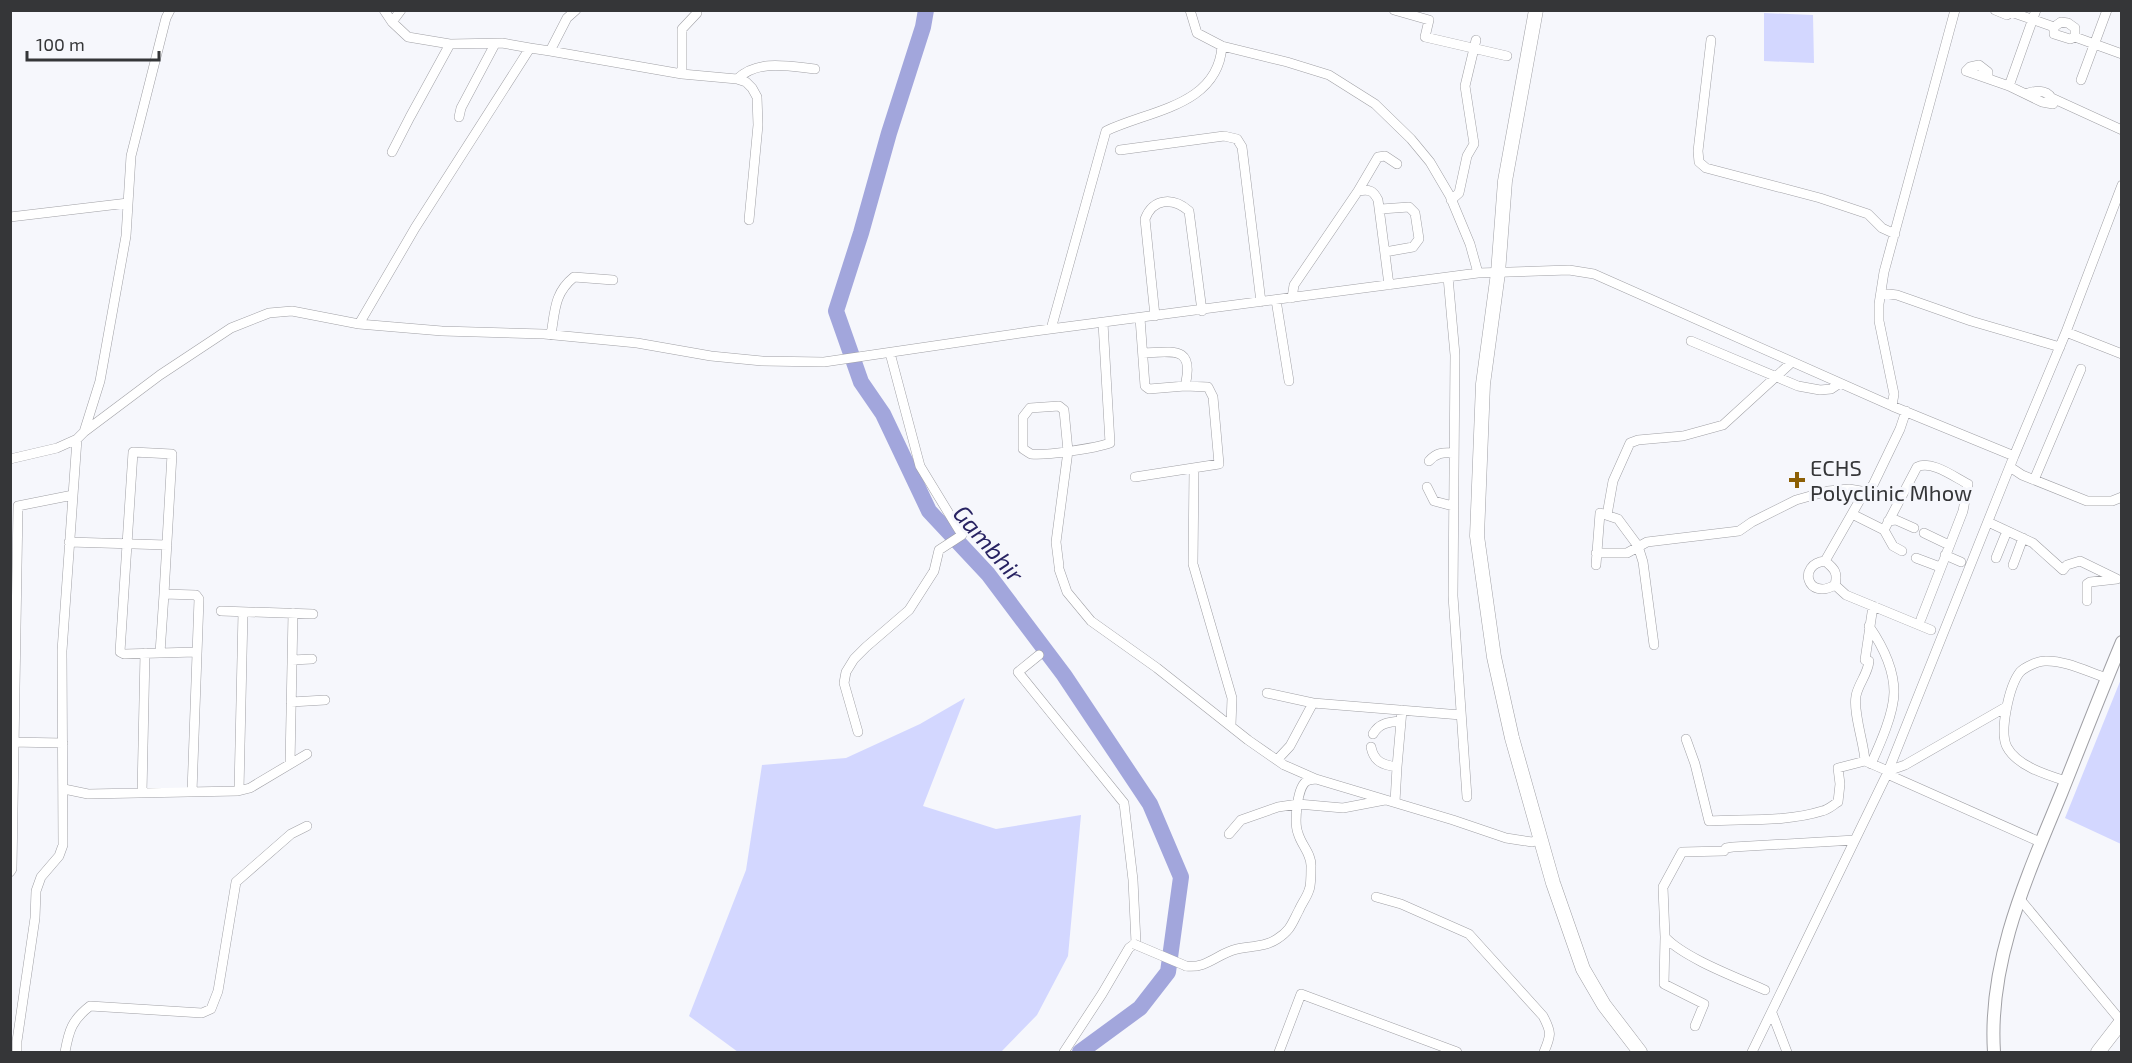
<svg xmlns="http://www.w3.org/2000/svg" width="2132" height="1063" font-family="'Exo 2',sans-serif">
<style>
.green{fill:#d3d7ff}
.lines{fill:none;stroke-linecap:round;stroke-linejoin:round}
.river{stroke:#a2a6dc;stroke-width:16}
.street-casing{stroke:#a0a0a5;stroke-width:10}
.secondary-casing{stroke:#a0a0a5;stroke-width:14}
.primary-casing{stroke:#a0a0a5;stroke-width:15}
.street{stroke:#fff;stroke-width:9}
.secondary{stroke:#fff;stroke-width:12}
.primary{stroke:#fff;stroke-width:14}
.street-bridge-casing{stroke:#a0a0a5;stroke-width:10;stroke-linecap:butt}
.street-bridge{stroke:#fff;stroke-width:9}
.poi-dot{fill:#8c5f05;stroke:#f6f7fc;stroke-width:2}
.labels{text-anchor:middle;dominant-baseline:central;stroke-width:6;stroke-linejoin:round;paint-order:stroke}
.poi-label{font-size:22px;fill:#353638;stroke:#f6f7fc;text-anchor:start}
.water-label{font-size:24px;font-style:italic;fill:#292463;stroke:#f6f7fc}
</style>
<rect width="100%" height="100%" fill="#f6f7fc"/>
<path class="green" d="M1764,13L1813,15L1814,63L1764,61Z
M2121,679V844L2065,818Z
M965,698L923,806L996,829L1081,815L1068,956L1037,1015L1001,1052H738L689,1016L746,870L762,765L846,758L920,724Z"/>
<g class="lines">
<path class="river" d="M926,10L923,27L889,133L861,233L836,311L861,382L883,414L929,511L988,574L1064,675L1150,804L1181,877L1168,972L1140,1008L1080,1052"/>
<defs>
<path id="street" d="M384,10L392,22L408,37L450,44L502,43L530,48
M576,10L567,18L550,51L530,48L415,228L359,324L442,331L544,334L637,343L711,356L762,361L824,362L1035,331L1478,273
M1190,10L1197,33L1222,46L1287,62L1329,75L1375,104L1411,139L1430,162L1450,196L1470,244L1478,273L1569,270L1594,274L1892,406L2014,456L2066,332L2122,354
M1394,10L1429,20L1425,37L1507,56
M1995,10L2007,15L2011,12L2054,27
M392,22L401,10
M2075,37V28L2068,23L2061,22L2054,27V34L2070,39L2075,37L2122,54
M1711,40L1698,151L1699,162L1706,168L1820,198L1868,214L1882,228L1895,234
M550,51L682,74L737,79C758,59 788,66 815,69
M682,74V29L697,13
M1988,78V72L1979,65L1970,67L1966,71L2009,86L2042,102L2053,104
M737,79L746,82L752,88L757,97L758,125L749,220
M2081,80L2107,10
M2009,86L2036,10
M2028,93C2038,90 2050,90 2053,102
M2052,98L2122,130
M459,117L461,108L495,44
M1120,150L1224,136L1237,139L1242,147L1261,302
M392,152L410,117L450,44
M1358,191L1378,157L1385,156L1397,164
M1451,200L1459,193L1467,156L1474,144L1465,86L1476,40
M1381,209L1409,207L1415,213L1419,239L1413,247L1385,252
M10,217L128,203
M1448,277L1455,355L1453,596L1467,797
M1881,293L1897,295L1971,321L2060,347
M1292,298L1294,285L1358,191C1369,189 1373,190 1378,200L1389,285
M1276,300L1289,381
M1155,316L1145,219C1153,198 1173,197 1189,211L1202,311
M1140,318L1145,386L1149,389L1185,386C1195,345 1173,352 1143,353
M1051,329L1106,131C1150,110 1218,106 1222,46
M2066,332L2122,185
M551,335C555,311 554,293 574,277L613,280
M1691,341L1798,386L1820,390L1831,389L1840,383
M1892,406L1894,394L1879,321V304L1884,272L1955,10
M84,432L160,375L231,328L269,313L292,311L359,324
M10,459L57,448L77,439
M1429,461C1436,453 1443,452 1453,453
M2010,467L2022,475L2087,501H2112L2122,497
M1194,469L1193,564L1232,698L1231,725
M1135,477L1219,464L1213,397L1208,387L1185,386
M2034,480L2081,369
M1427,487L1434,501L1453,506
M1852,514L1884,530L1893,546L1902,551
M1607,515L1613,481L1630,443L1638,440L1683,436L1723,425L1792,362
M1888,521L1896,520L1914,528
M1988,522L2033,543L2063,570L2067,565L2080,561L2117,579L2090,582L2087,584V601
M1884,530L1917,467C1932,460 1954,477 1968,484L1963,511L1921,619
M1924,533L1949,545
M69,542L167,545
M1596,553H1627L1647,542L1739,531L1752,522L1796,500L1828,491L1849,489L1867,492
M1945,555L1961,562
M1916,558L1940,567
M1996,558L2007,531
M1825,561C1835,569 1838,573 1835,585C1807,601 1797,564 1825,561L1861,498L1873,485L1900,429L1906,411
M1596,565L1600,513L1618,519L1638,546L1643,562L1654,645
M2013,565L2023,538
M1059,566L1056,542L1068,451L1064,410L1059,406L1030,408L1023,417V449C1025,450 1029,453 1031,454C1045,456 1096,448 1110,443L1103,323
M1059,569L1067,592L1091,621L1157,668L1248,740L1284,765L1316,779L1453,820L1506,838L1532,842L1541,839
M1835,585L1846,595L1931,630
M221,611L313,614
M1869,626C1882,645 1894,669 1894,692C1894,713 1880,744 1871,764
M160,653L164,594
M1039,655L1018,672L1124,803L1133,880L1136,943L1129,948L1102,994L1064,1052
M292,660L312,659
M1865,660L1873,606
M1267,693L1313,703L1461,715
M291,702L325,700
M858,732L844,683L846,672L854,659L866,647L909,610L934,571L939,550L962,535L920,466L890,353
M1373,734C1379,723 1389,722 1401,721
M1686,739L1695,764L1709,821C1745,819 1787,822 1822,811C1828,810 1833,805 1838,802L1840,784L1838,768L1865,761L1888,771L1905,765L2006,707
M10,742L63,743
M1371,747C1374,762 1383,765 1397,767L1402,710
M1277,760L1290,746L1313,703
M1865,761C1864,743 1853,713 1856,696C1858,684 1868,674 1869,661
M290,764L293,613
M1887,774L2040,842
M2066,781C2047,775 2017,766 2007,747C1999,732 2009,686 2020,672C2025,667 2038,661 2045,661C2065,660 2088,672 2107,678
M64,789L88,794L238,791L250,788L307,754
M239,790L243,612
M192,792L199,599L196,595L164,594L172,454L133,452L120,652L124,654L196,652
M142,793L145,653
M1395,802L1397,767
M1229,834L1241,820L1278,807L1298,804L1343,808L1385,800
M10,872L12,869L18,506L73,495
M1376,897L1401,904L1469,934L1543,1016C1552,1033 1551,1035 1544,1052
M2019,898L2121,1021
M1665,937L1664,984L1704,1004L1695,1026
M1186,966C1207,969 1218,953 1237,949C1251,946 1265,947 1277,939C1291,930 1292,923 1299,910C1302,903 1307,897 1309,890C1311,886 1311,872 1311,867C1312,854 1301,845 1298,833C1294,823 1297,786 1307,781C1308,780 1315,779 1316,779
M1765,990C1738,978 1684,958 1665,937L1663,887L1682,852L1724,851L1726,848L1733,847L1855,840
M1772,1013L1787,1052
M17,1052V1041L35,918L36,891L41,877L59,856L63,845L62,651L77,439L84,432L100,381L126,236L131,156L166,18L170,10
M65,1052C69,1030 72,1020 90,1006L202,1013L211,1009L218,991L236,882L291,834L307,826
M1279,1052L1301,994L1457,1052
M1752,1052L1887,774L2014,456"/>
<path id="secondary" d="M1994,1052C1988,961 2027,877 2061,794C2081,744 2101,692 2122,642"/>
<path id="primary" d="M1536,10L1505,181L1498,273L1483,384L1477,536L1494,657L1512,738L1553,883L1583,969L1604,1005L1640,1052
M2098,1052L2122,1021"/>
</defs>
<use href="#street" class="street-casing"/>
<use href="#secondary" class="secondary-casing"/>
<use href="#primary" class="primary-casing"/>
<use href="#street" class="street"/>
<use href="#secondary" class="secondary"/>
<use href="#primary" class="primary"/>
<defs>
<path id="street-bridge" d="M1134,944L1186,966"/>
</defs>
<use href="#street-bridge" class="street-bridge-casing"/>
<use href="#street-bridge" class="street-bridge"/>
</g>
<path class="poi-dot" d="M1794 471h6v6h6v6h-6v6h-6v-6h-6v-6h6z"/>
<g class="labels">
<g class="poi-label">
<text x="1810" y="467">ECHS<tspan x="1810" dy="25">Polyclinic Mhow</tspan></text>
</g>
<g class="water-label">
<text transform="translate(989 543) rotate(49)">Gambhir</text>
</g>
</g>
<rect width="2132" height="1063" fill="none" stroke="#353638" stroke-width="24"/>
<path d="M27 51v9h132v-9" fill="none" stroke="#353638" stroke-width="3"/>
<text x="36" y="51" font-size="18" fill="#353638" stroke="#f6f7fc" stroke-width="4.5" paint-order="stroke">100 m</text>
</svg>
